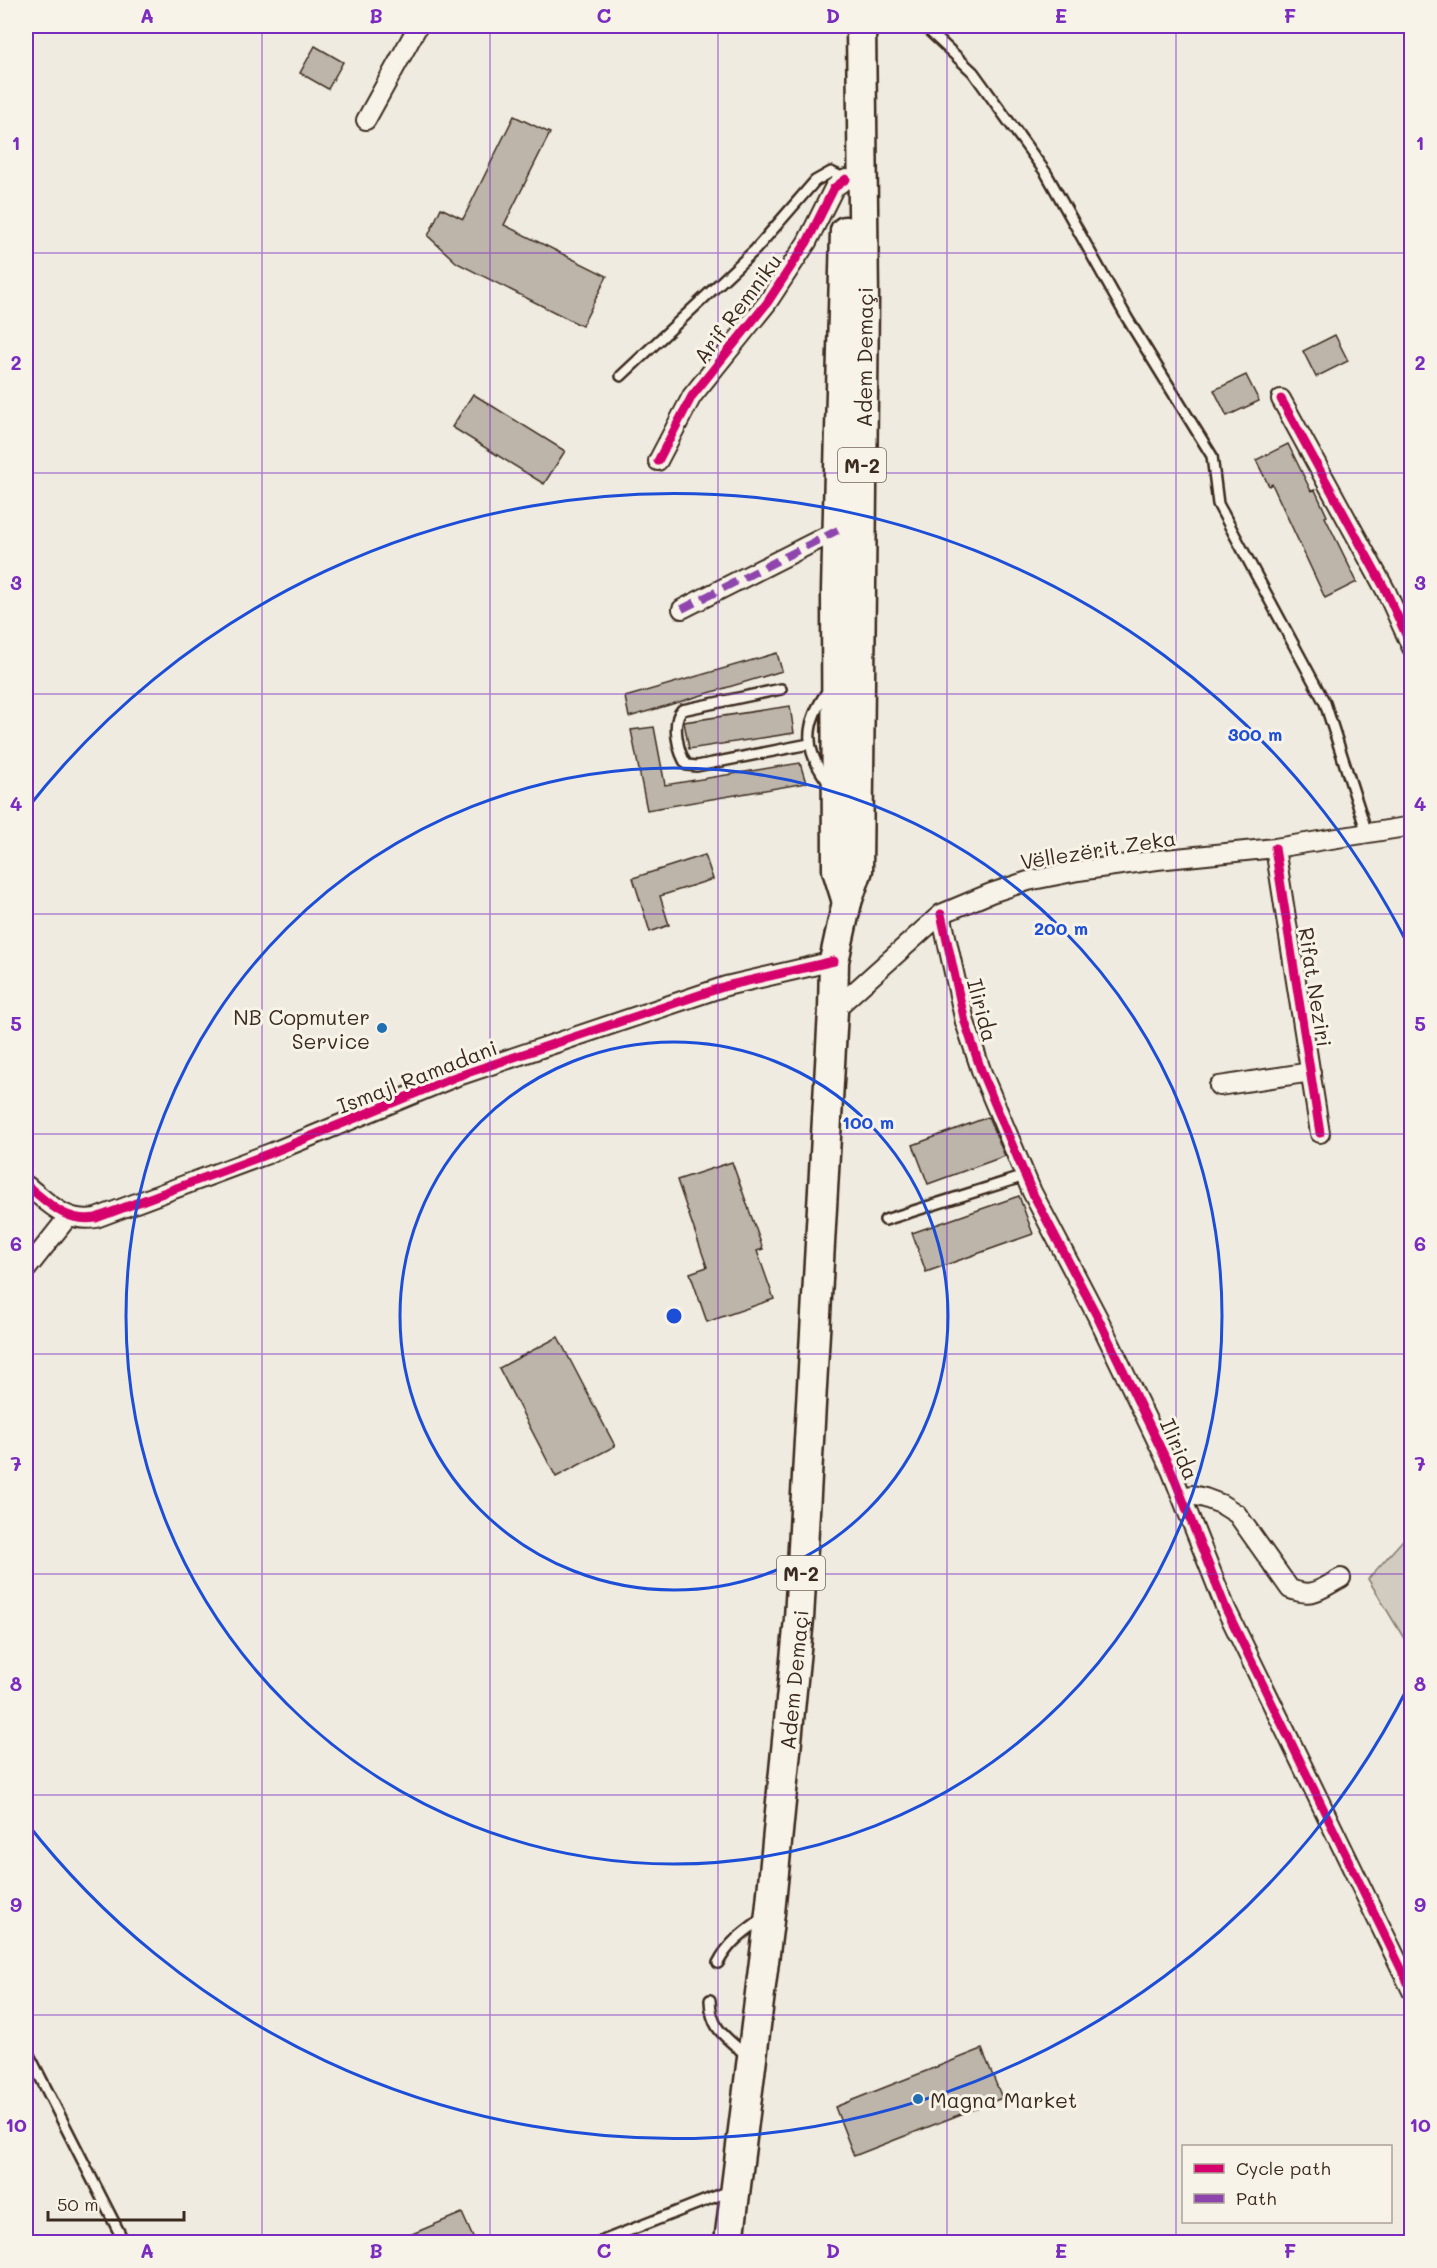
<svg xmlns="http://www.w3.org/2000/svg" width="1437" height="2268" font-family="Mali,sans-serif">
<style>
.green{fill:#d1cbc0;stroke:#867a6f;stroke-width:1.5}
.building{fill:#bdb5aa;stroke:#3b2a1e;stroke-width:1.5}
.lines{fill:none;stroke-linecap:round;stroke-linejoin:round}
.lane-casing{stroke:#3b2a1e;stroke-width:14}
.street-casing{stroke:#3b2a1e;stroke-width:22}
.primary-casing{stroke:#3b2a1e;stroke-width:33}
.lane{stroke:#f7f3e8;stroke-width:9}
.street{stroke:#f7f3e8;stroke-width:18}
.primary{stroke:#f7f3e8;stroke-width:28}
.quiet{stroke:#8e44ad;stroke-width:8;stroke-dasharray:15 8;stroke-linecap:butt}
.cycleway-casing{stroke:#f7f3e8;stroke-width:13}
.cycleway{stroke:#d6006c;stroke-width:9}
.grid{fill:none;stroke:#7b2cbf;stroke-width:1.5;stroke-opacity:0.55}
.ring{fill:none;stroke:#1d4ed8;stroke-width:3}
.poi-dot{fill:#1f6fb2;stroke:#f7f3e8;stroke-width:2}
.labels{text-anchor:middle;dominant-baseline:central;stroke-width:6;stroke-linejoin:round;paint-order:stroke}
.shield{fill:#f7f3e8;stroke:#73665b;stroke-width:1.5}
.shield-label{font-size:20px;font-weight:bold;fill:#3b2a1e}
.street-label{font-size:21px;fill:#3b2a1e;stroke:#f7f3e8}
.poi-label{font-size:21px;fill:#3b2a1e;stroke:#f7f3e8;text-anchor:end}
.centre{fill:#1d4ed8;stroke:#f7f3e8;stroke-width:3}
.ring-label{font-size:18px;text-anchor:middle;font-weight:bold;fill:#1d4ed8;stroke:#f7f3e8;stroke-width:6;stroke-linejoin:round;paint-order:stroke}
.neatline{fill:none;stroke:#7b2cbf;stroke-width:2}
.grid-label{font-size:20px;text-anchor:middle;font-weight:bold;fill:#7b2cbf}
</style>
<rect width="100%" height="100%" fill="#efebe0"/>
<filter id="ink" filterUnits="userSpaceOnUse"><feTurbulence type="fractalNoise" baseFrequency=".0167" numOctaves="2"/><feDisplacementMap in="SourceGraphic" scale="12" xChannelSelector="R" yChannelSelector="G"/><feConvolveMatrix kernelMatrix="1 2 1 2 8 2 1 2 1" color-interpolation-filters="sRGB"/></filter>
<g filter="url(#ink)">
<path class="green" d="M1411,1531V1650L1368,1579Z"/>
<path class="building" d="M315,46L343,62L328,89L300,73Z
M514,116L550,133L504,225L607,276L582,326L457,263L428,236L441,208L463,219Z
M1335,335L1348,361L1316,377L1303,351Z
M1246,375L1259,401L1227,416L1214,390Z
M473,394L565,451L544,484L452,427Z
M1288,444L1311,491L1315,490L1327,516L1325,517L1357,582L1325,598L1272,484L1269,486L1256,460Z
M777,653L782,671L629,717L625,697Z
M790,706L794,733L689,749L684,722Z
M654,727L665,785L800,763L806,783L647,810L631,730Z
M705,855L713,879L660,896L669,925L650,932L633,878Z
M988,1117L1005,1156L928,1184L913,1145Z
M732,1162L763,1249L757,1251L774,1299L707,1322L690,1273L707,1267L677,1180Z
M1019,1196L1033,1234L926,1272L912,1233Z
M558,1337L615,1446L556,1477L499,1368Z
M982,2049L1002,2098L854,2156L835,2107Z
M462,2213L475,2242H393Z"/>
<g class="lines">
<defs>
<path id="lane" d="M924,26L973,72L1046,173L1127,318L1212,456L1218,504L1325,703L1367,833
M621,376L755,250L815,181L831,172L846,179
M781,689L682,710C671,722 678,753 687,765L697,766L809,744
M828,782C803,749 804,723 829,689
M885,1220L1025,1176
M718,1963C729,1942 744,1932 763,1918
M710,2000C711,2030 725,2036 746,2055
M26,2049L124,2242
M600,2242L732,2190"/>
<path id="street" d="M366,120L418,26
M1281,399L1386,591L1412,648
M658,461L692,396L767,303L807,242L834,188L846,179
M682,609L838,530
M1275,848L1320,1133
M941,914L965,1022L982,1073L1032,1192L1097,1316L1171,1470L1226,1609L1412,1991
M833,1011L941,914L991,893L1028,881L1078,871L1157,860L1275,848L1412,826
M1219,1086L1311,1072
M26,1185C49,1203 65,1223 96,1218L273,1152L455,1077L726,986L834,961
M26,1270L68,1217
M1182,1497L1192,1495L1205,1498L1221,1504L1237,1514L1290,1589C1314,1598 1320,1589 1341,1578"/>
<g id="primary">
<path d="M845,231L836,591L837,870L847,902"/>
<path id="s1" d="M729,2242L770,1913L799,1619L833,1011L834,961L847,902L858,870L864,299L861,26"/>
</g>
</defs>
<use href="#lane" class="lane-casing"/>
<use href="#street" class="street-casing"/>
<use href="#primary" class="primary-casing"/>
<use href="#lane" class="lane"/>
<use href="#street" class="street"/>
<use href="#primary" class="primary"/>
<path class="quiet" d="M682,609L838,530"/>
<defs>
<path id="cycleway" d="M1281,399L1386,591L1412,648
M658,461L692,396L767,303L807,242L834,188L846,179
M1275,848L1320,1133
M941,914L965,1022L982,1073L1032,1192L1097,1316L1171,1470L1226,1609L1412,1991
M26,1185C49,1203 65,1223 96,1218L273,1152L455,1077L726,986L834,961"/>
</defs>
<use href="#cycleway" class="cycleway-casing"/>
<use href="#cycleway" class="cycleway"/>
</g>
</g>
<path class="grid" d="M262,26V2242M490,26V2242M718,26V2242M947,26V2242M1176,26V2242M26,253H1412M26,473H1412M26,694H1412M26,914H1412M26,1134H1412M26,1354H1412M26,1574H1412M26,1795H1412M26,2015H1412"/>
<g class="ring">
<circle cx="674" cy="1316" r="274"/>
<circle cx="674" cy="1316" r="548"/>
<path d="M1410 1683A822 822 0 0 1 26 1822M26 810A822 822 0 0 1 1410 949"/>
</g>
<g class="poi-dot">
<circle cx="382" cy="1028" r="6"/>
<circle cx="918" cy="2099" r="6"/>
</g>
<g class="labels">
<g class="shield">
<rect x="838" y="448" width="48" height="34" rx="4.5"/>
<rect x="777" y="1556" width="48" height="34" rx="4.5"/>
</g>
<g class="shield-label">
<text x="862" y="465">M-2</text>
<text x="801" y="1573">M-2</text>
</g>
<g class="street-label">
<text transform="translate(737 308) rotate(-53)">Arif Remniku</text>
<text stroke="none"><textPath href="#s1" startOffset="1893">Adem Demaçi</textPath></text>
<text transform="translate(1098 849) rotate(-9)">Vëllezërit Zeka</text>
<text transform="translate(1316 987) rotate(81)">Rifat Neziri</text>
<text transform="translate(983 1010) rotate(75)">Ilirida</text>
<text transform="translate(417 1076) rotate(-21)">Ismajl Ramadani</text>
<text transform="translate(1180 1449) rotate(66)">Ilirida</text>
<text stroke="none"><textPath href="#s1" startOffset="566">Adem Demaçi</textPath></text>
</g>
<g class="poi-label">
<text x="370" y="1016">NB Copmuter<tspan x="370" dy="24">Service</tspan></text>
<text x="930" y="2099" text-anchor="start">Magna Market</text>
</g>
</g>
<circle cx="674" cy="1316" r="9" class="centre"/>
<g class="ring-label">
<text x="1255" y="741">300 m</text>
<text x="1061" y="935">200 m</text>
<text x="868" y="1129">100 m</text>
</g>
<rect width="1437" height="2268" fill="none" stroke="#f7f3e8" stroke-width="66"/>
<rect x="1182" y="2145" width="210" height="78" fill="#f7f3e8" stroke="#aca397" stroke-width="1.5"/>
<rect x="1194" y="2164" width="30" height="9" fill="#d6006c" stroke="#aca397" stroke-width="1.5"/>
<text x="1236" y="2175" font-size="18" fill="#3b2a1e">Cycle path</text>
<rect x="1194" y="2194" width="30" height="9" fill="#8e44ad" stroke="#aca397" stroke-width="1.5"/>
<text x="1236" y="2205" font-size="18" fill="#3b2a1e">Path</text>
<path d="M48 2211v9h136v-9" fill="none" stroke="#3b2a1e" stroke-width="3"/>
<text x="57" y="2211" font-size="18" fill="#3b2a1e" stroke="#f7f3e8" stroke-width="4.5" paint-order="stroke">50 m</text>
<rect x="33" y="33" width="1371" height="2202" class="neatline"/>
<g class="grid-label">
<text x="147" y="23">A</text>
<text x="376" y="23">B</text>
<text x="604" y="23">C</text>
<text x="833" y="23">D</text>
<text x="1061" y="23">E</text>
<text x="1290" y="23">F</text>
<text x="16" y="150">1</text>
<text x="1420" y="150">1</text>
<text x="16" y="370">2</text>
<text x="1420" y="370">2</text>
<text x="16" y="590">3</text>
<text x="1420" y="590">3</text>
<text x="16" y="811">4</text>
<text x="1420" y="811">4</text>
<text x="16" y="1031">5</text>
<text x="1420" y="1031">5</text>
<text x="16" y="1251">6</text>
<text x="1420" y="1251">6</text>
<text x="16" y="1471">7</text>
<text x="1420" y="1471">7</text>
<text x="16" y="1691">8</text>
<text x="1420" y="1691">8</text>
<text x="16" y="1912">9</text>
<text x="1420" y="1912">9</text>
<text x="16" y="2132">10</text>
<text x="1420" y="2132">10</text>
<text x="147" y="2258">A</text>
<text x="376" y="2258">B</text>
<text x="604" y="2258">C</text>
<text x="833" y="2258">D</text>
<text x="1061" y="2258">E</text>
<text x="1290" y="2258">F</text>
</g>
</svg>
